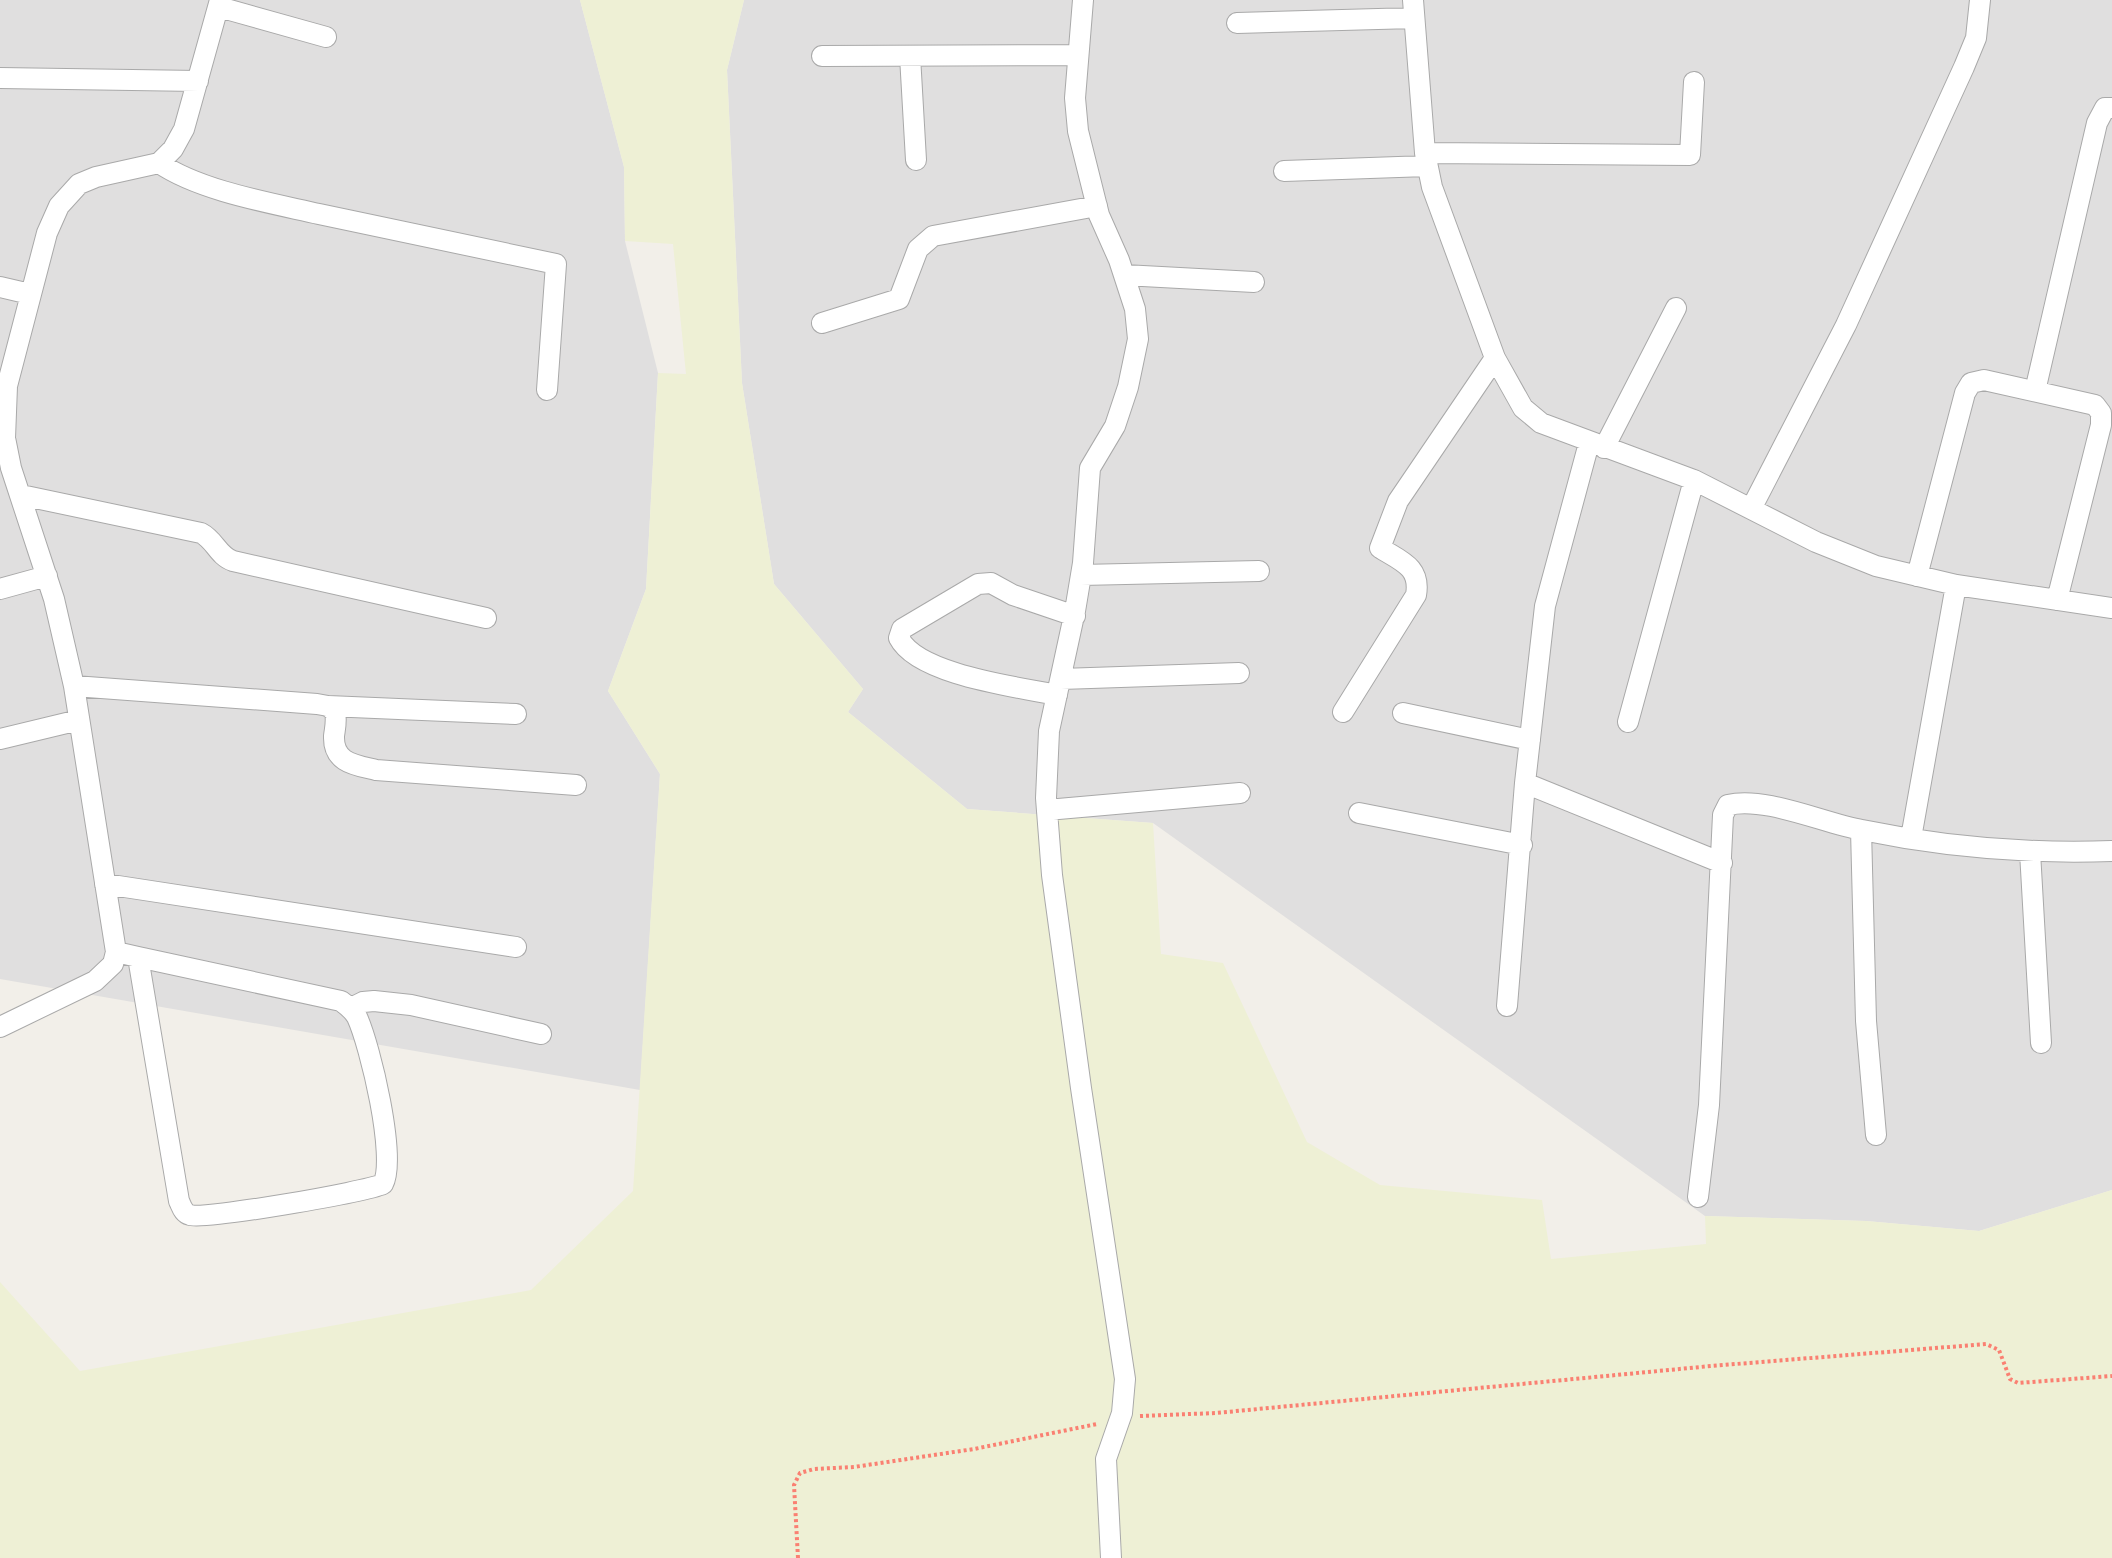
<svg xmlns="http://www.w3.org/2000/svg" width="2112" height="1558" font-family="'Archivo Narrow',sans-serif">
<style>
.residential{fill:#e0dfdf}
.farmland{fill:#eef0d5}
.lines{fill:none;stroke-linecap:round;stroke-linejoin:round}
.street-casing{stroke:#a9a9a9;stroke-width:22}
.path{stroke:#fa8072;stroke-width:4;stroke-dasharray:3 3;stroke-linecap:butt}
.street{stroke:#fff;stroke-width:20}
</style>
<rect width="100%" height="100%" fill="#f2efe9"/>
<path class="residential" d="M0,0H580L624,167L625,241L658,373L646,589L608,691L660,774L640,1090L0,979Z
M744,0H2112V1190L1979,1231L1866,1221L1705,1216L1153,823L967,809L848,712L863,689L774,584L742,383L727,70Z"/>
<path class="farmland" d="M580,0H744L727,70L742,383L774,584L863,689L848,712L967,809L1153,823L1161,954L1223,963L1307,1142L1380,1185L1542,1200L1551,1259L1706,1244L1705,1216L1866,1221L1979,1231L2112,1190V1558H0V1282L80,1371L531,1290L633,1191L660,774L608,691L646,589L658,373L686,374L673,244L625,241L624,167Z"/>
<g class="lines">
<defs>
<path id="street" d="M1083,0L1075,98L1078,131L1099,215L1119,260L1135,309L1138,339L1128,387L1115,426L1090,468L1083,563L1075,611L1049,731L1046,798L1052,875L1081,1088L1125,1379L1122,1413L1106,1459L1111,1558
M1413,0L1425,153L1432,187L1495,358L1523,408L1541,423L1694,480L1816,542L1876,566L1956,585L2112,608
M219,7L326,37
M1237,23L1414,18
M822,56L1078,55
M910,56L916,160
M0,78L198,81
M1425,153L1690,155L1694,82
M159,163C200,191 271,203 319,214C398,231 477,248 556,264L547,390
M1284,171L1427,166
M1124,275L1254,282
M0,287L30,294
M822,323L899,299L918,249L933,236L1097,206
M2035,391L2097,123L2105,108H2112
M1604,448L1676,308
M21,495L201,533C215,540 218,556 233,561L486,618
M1751,509L1846,325L1964,67L1976,38L1980,0
M1081,575L1259,571
M1917,576L1965,393L1971,383L1984,380L2095,405L2101,413V425L2057,600
M0,589L47,576
M1061,679L1239,673
M74,686L317,704L328,706L335,712C337,721 335,728 334,736C333,763 355,765 376,770L576,785
M1057,695C1018,687 918,675 899,638L902,629L978,584L991,583L1013,595L1075,616
M328,706L516,714
M1343,712L1416,595C1421,567 1401,561 1380,548L1398,501L1495,358
M1403,713L1530,740
M1628,722L1694,480
M0,739L79,720
M1525,783L1722,863
M1047,810L1240,793
M1359,813L1522,845
M1861,830L1866,1021L1876,1135
M1911,838L1956,585
M2030,852L2041,1043
M105,884L516,947
M116,952L138,957L341,1001C348,1006 353,1010 357,1017C370,1045 397,1158 383,1184C365,1192 204,1220 190,1215C183,1213 182,1207 179,1201L138,957
M1507,1006L1525,783L1545,606L1589,443
M351,1008L363,1002L374,1001L411,1005L541,1034
M0,1027L95,981L113,964L116,952L74,686L54,599L11,468L5,438L7,386L47,233L59,206L79,184L96,177L159,163L173,149L184,129L220,0
M1698,1197L1709,1105L1723,815L1728,805C1765,796 1823,823 1862,830C1944,847 2028,854 2112,851"/>
</defs>
<use href="#street" class="street-casing"/>
<path class="path" d="M1140,1416L1216,1413L1711,1366L1986,1344L1999,1350L2010,1379L2018,1383L2112,1376
M798,1558L794,1485L800,1473L814,1469L854,1467L974,1449L1097,1424"/>
<use href="#street" class="street"/>
</g>
</svg>
